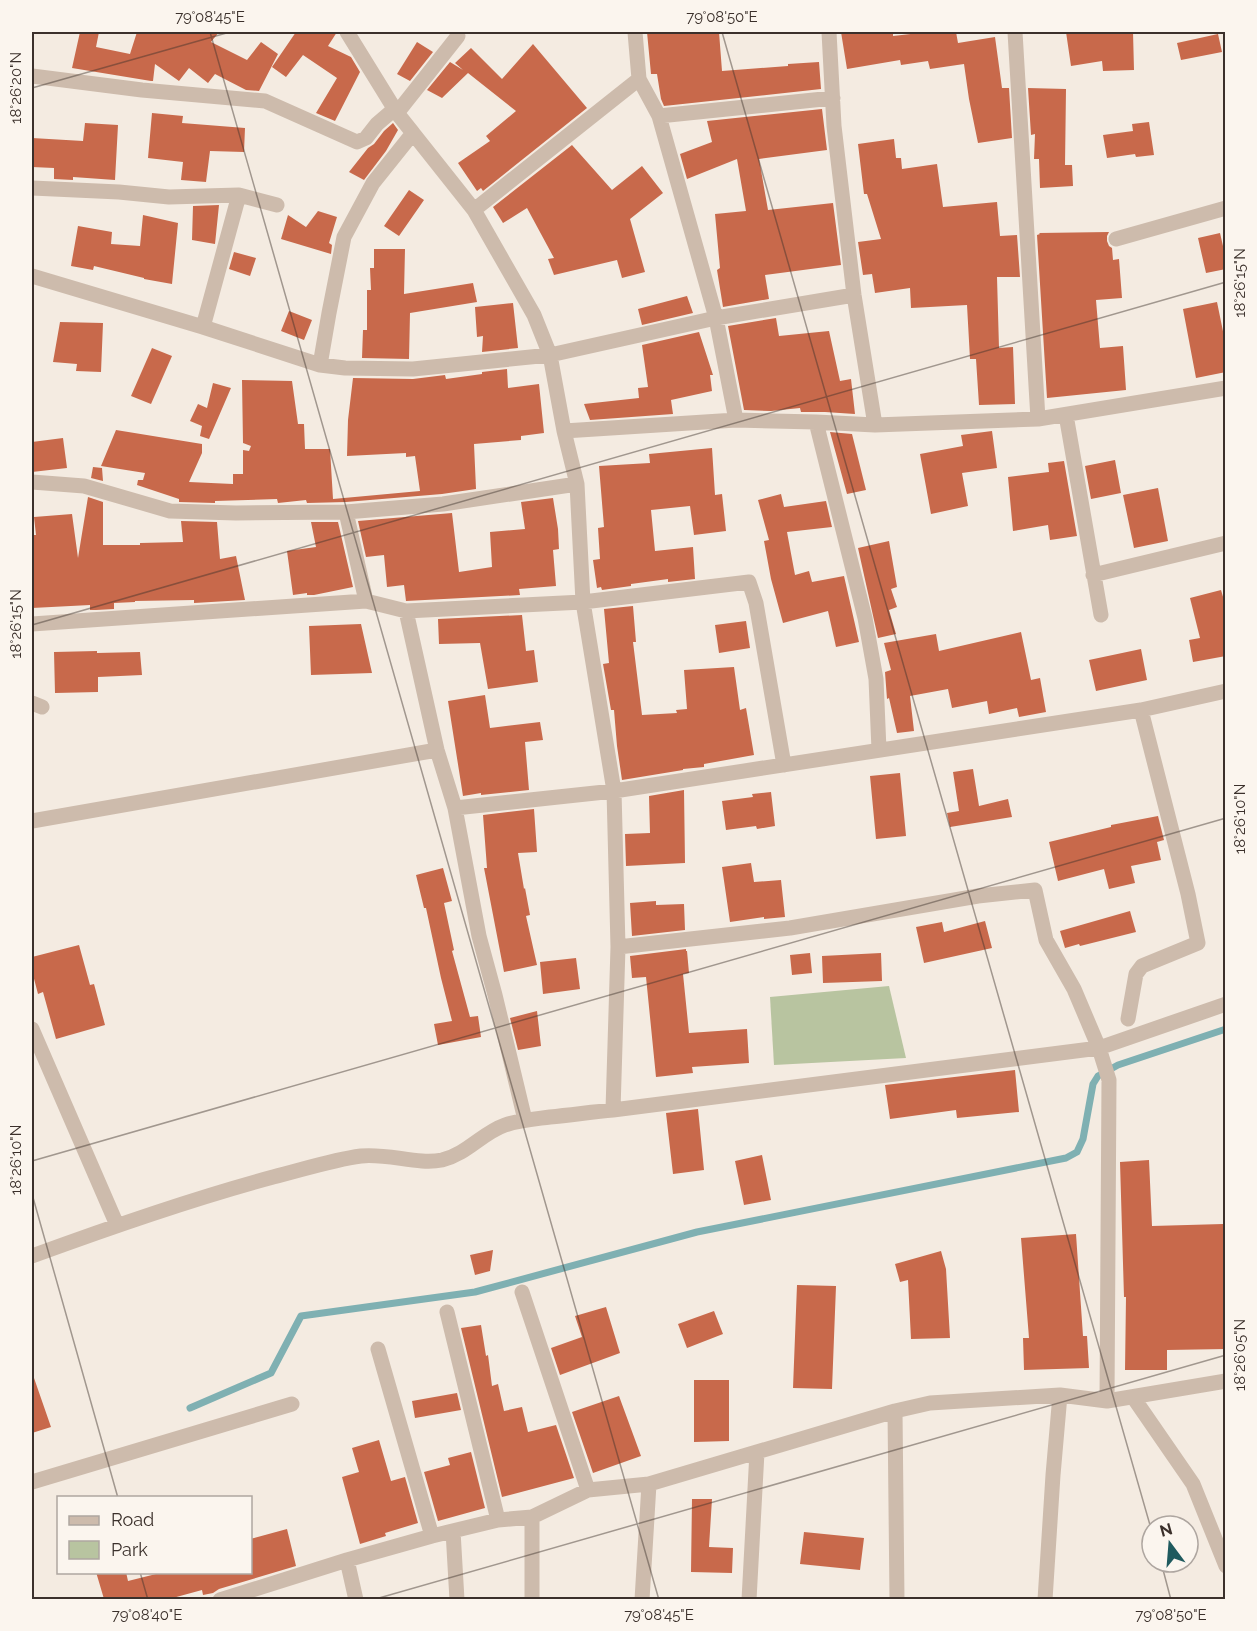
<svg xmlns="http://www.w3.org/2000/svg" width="1257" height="1631" font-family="Raleway,sans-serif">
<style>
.green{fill:#b8c4a0}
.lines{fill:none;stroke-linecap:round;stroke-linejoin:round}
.stream{stroke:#7fb0b2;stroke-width:7}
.building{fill:#c8694b}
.minor{stroke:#cdbbac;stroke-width:15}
.ticks{fill:none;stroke:#3b302b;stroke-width:1.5;stroke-opacity:0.45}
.neatline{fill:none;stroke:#3b302b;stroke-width:2}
.ticks-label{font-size:15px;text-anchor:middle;fill:#3b302b}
</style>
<rect width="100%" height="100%" fill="#f4ebe1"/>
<path class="green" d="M889,986L906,1058L774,1065L770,997Z"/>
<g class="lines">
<path class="stream" d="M190,1408L271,1373L301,1316L475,1292L697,1232L1066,1158L1077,1152L1083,1139L1093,1084L1098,1076L1118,1065L1226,1029"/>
</g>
<path class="building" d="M80,32H99L96,47L130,54L137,32H219L211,42L247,60L261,42L278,54L259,91L246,90L215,74L208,83L189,68L179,81L155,64L153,81H151L72,68Z
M296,32H337L328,46L351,57L360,72L335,121L316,113L337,78L303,55L286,77L272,67Z
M647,32H719L722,71L788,66V64L819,62L821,89L664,106L661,99L657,74H651Z
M841,32H893V36L928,32H956L958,43L995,37L1002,88H1009L1012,138L978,143L969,99L964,64L930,69L928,61L901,65L900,60L847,69Z
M1066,32H1133L1134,70L1103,71L1102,61L1071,66Z
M1218,34L1222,52L1181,60L1177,43Z
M417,42L433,52L410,81L397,74Z
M533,44L587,108L483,191L481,188L477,191L458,163L490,141L486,136L516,111L468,73L442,98L427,90L450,62L463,70L455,63L471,48L502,79Z
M1028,88L1066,89L1065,165H1072L1073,186L1040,188L1039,159H1034L1035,134L1031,135Z
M822,109L827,150L759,159L768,210L833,203L841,265L765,275L769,299L723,307L717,270L720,268L715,214L746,211L737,159L687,179L680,154L712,142L707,121Z
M152,113L183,116L182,123L245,128L244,152L210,151L206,182L181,180L183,162L148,158Z
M1149,122L1154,155L1136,157L1135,154L1107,158L1103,135L1133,131L1132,124Z
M85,123L118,125L115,180L73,177V180L54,179V168L32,167V138L83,141Z
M393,123L398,130L386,151L364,180L349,172L368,148L374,144L384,131Z
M894,139L896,158H901L902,169L937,164L943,207L997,202L1000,236L1017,235L1020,277H997L999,348L1013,347L1015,404L979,405L976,359H970L967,305L911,308L910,288L875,293L872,274L863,275L858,242L881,239L867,194H864L858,144Z
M572,145L612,190L642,166L663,193L630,219L645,272L622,278L617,260L554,275L548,259L554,258L527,208L503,223L493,207Z
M409,190L424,200L399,236L384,226Z
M219,205L215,244L192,240L193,206Z
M318,211L337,217L329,243L332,245L331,254L281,239L288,215L306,227Z
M143,215L178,223L172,284L144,279V278L94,266L93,270L71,266L78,226L112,232L111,244L140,246Z
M1109,232L1107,236V241L1109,246L1112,248L1113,260L1119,259L1122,298L1096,300L1100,348L1123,346L1126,390L1047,398L1037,235L1040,234L1039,233Z
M1220,233L1226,259V269L1206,273L1198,238Z
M374,249H405L404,294L473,283L477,302L410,313L409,359L362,358L363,330H367V290H371L370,268H374Z
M234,252L256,258L250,276L229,269Z
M687,296L693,313L642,325L638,309Z
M1217,302L1226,346V372L1196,378L1183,309Z
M513,303L518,348L482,352L483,336L477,337L475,307Z
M289,311L312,320L304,340L281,331Z
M776,318L779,336L829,331L840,381L851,379L855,414L825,412H801L800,408L771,411L744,410L728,326Z
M60,322L103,323L101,372L76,371L77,364L53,362Z
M699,332L713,375H710L712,391L671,400L673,414L590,420L584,404L639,398L638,388L648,387L642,345Z
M152,348L172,356L151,404L131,396Z
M507,369L508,388L539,384L544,433L521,436V440L474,444L476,489L442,494L346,502L307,503L306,500L278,503L277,499L215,501V503L179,502V499L137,485L138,480H143L145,473L101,466L116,430L202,444V453L189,482L233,484V474H243V450L249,451L251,446L243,443L242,380L292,381L298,424H304L305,449H330L333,499L420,491L415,456L406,457V453L347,456L348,420L353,378L413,379L445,375L446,379L482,374V372Z
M213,383L231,388L209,439L200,436L202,426L190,421L198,404L207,408Z
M992,431L997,468L962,473L968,506L931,514L920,454L963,446L961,435Z
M830,432L852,434L866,490L847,494Z
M63,438L67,468L32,472V442Z
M712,448L715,495L722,494L726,531L694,535L690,506L651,510L655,551L693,547L695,579L668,582V579L631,584V586L602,590L601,587L597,588L593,560L600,559L598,528L604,527L599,466L650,463L649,454Z
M1115,460L1121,493L1091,499L1085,466Z
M1064,461L1077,536L1050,540L1048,525L1013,531L1008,477L1049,472L1048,463Z
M93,467L102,468L103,481L91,478Z
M1158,488L1168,541L1134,548L1123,495Z
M781,494L784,507L826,501L832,527L787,532L795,575L809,571L812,582L844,576L859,642L836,647L828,611L783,623L771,579L764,541L769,540L758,500Z
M88,497L103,502V545H140V543L183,542L181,521L217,522L220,559L236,556L245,600L194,603V600L135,601V602L114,603V609L96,610H90V605L32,608V535H36L34,517L72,514L78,558Z
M553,498L558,529L559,549L553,550L556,586L519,589L520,595L406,601L404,585L387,587L384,555L366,557L358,521L452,513L459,572L492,567L490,532L525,529L521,502Z
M311,522H338L353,587L314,595H307V593L293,595L287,551L316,547Z
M889,541L897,587L891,589L897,607L889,610L896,634L878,638L858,548Z
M1221,590L1226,607V656L1193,662L1189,640L1200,638L1190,598Z
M633,606L636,642H633L642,715L677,713L676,710L687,709L684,670L734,667L740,710L746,708L754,755L704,764V767L683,769V770L622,780L617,746L614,710H611L603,664L609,663L604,609Z
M522,615L526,651L534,650L538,682L488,689L480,643L439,644L438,619Z
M746,621L750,648L719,653L715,625Z
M361,624L372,673L311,675L309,626Z
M1021,632L1031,680L1040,678L1046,712L1019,717L1017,708L989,714L987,701L952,708L948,689L910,696L914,731L897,733L889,698L887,699L885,672L891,670L884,643L936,634L939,651Z
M1141,649L1147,680L1096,691L1089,660Z
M97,651V653L140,652L142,675L98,677V692L55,693L54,652Z
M485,695L490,728L540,722L543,740L525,742L529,790L481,795V793L463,796L448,701Z
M973,769L979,806L1008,799L1012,817L950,827L947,813L959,811L953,772Z
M900,773L906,836L876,839L870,776Z
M684,790L685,863L626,866L625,834L650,833L649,796Z
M771,792L775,826L757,829L756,826L726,830L722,801L753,797L752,794Z
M534,809L537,852L518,853L524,889L525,888L530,915L526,916L537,965L504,972L484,868H487L483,815Z
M1158,816L1164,840L1157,842L1161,860L1131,866L1135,883L1109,889L1104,869L1058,881L1049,842L1111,827V825Z
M751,863L754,882L781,880L785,917L764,919V917L730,922L722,867Z
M443,868L452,901L444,903L454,950L452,951L470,1017L478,1016L481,1037L438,1045L434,1024L452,1021L441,978L426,908H424L416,875Z
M656,901V905L684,904L685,930L632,936L630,903Z
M1130,911L1136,932L1080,946L1079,944L1065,948L1060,931Z
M985,921L992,948L924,963L916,927L942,922L944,932Z
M79,945L90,985L94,984L105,1025L56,1039L43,992L38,994L32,971V957Z
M686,949V951H687L689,973L683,974L689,1033L747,1029L749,1063L692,1067L693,1073L656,1077L646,977L632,978L630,956Z
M810,953L812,973L792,975L790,955Z
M881,953L882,981L823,983L822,956Z
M576,958L580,989L543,994L540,962Z
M537,1011L541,1046L518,1050L510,1018Z
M1015,1070L1019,1112L957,1118L956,1110L890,1119L885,1085Z
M698,1109L704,1170L673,1174L666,1113Z
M762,1155L771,1200L744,1205L735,1161Z
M1149,1160L1152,1226L1223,1224L1226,1349L1167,1350V1370H1125L1126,1297H1124L1120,1162Z
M1076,1234L1083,1336H1087L1089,1368L1024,1370L1023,1338H1029L1021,1238Z
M493,1250L490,1271L475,1275L470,1255Z
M941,1251L946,1269L950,1338L911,1339L908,1280L900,1282L895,1264Z
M797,1285L836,1286L832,1389L793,1388Z
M606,1307L620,1353L560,1375L551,1348L582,1337L575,1316Z
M714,1311L723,1334L687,1348L678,1324Z
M481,1325L486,1356L488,1355L492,1386L498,1384L504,1411L522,1407L528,1432L556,1425L574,1478L502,1497L461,1328Z
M34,1378L51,1427L32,1433V1379Z
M694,1380H729V1441L694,1442Z
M457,1393L461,1410L415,1418L412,1401Z
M619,1396L641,1456L593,1473L572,1412Z
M379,1440L391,1481L405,1477L418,1523L385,1533L386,1536L360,1544L342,1477L359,1472L352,1448Z
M471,1452L485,1508L438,1521L424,1472L450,1465L448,1458Z
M692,1499H712L709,1547L733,1548L732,1573L691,1572Z
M287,1529L296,1566L219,1589L213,1593L203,1595L202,1590L169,1599H104L96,1572H126L128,1581L164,1572H250V1539Z
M804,1532L864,1538L860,1570L800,1564Z"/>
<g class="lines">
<path class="minor" d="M347,32L397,113L474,210L534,315L550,355L564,431L577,484L583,602L614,791L618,947L613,1110L1099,1048L1226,1004
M635,32L639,79L659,116L716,318L736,420
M1015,32L1038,419
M32,76L142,90L265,101L357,142L366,138L377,124L391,112L397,113L413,133L373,183L344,237L329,313L320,365L345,368L413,369L550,355L716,318L854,295
M397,113L458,36
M659,116L833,98
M32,188L119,192L169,197L239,195L277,205
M474,210L639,79
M1116,239L1226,208
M32,276L203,327L320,365
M203,327L239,195
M1066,415L1101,615
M816,422L865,618L876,679L879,750
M875,425L1038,419L1226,388
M564,431L736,420L816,422L875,425L854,295L834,126L829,32
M32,482L84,486L170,511L236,513L346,512L366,601
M346,512L443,504L577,484
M1093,575L1226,543
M406,611L437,750L455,808L479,936L495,995L525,1120
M32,624L366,601L406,611L583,602L749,582L756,603L784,765
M32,703L42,707
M455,808L614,791L1141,710L1226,691
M32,821L437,750
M618,947L790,928L978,896L1035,890L1046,940L1074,989L1099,1048L1109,1080L1107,1401
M1128,1019L1136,974L1142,966L1198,943L1188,894L1141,710
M32,1029L117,1225
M32,1256C111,1227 191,1199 273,1177C302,1170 331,1160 361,1156C388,1153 418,1165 442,1160C467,1154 482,1133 505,1125C520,1120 535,1119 550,1117C571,1115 592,1112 613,1110
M522,1292L588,1490
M447,1312L498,1520
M378,1349L432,1536
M1133,1397L1193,1484L1226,1566
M895,1411L897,1600
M32,1482L292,1404
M532,1517V1600
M453,1531L457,1600
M347,1560L356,1600
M220,1600L347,1560L432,1536L498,1520L532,1517L588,1490L649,1484L895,1411L930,1403L1060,1395L1107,1401L1226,1381
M642,1600L649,1484
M749,1600L757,1452
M1045,1600L1053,1475L1060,1395"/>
</g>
<path class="ticks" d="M210,32L659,1600M722,32L1152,1532M32,88L230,32M32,625L1226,282M32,1161L1226,818M32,1194L118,1498M1161,1562L1171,1600M140,1572L148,1600M372,1600L1226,1355"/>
<rect width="1257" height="1631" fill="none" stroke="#fbf5ee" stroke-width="66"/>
<rect x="57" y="1496" width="195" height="78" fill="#fbf5ee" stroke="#aea6a0" stroke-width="1.5"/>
<rect x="69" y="1516" width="30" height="9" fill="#cdbbac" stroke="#aea6a0" stroke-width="1.5"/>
<text x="111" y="1526" font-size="18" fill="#3b302b">Road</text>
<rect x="69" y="1541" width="30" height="18" fill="#b8c4a0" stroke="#aea6a0" stroke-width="1.5"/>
<text x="111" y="1556" font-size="18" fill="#3b302b">Park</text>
<g transform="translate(1170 1544) rotate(344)"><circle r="28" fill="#fbf5ee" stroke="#aea6a0" stroke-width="1.5"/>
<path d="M0-4.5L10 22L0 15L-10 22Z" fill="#1f5a5e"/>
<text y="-9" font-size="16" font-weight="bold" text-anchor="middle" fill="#3b302b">N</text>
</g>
<rect x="33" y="33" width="1191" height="1565" class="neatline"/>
<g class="ticks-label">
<text x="210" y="22">79°08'45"E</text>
<text x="722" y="22">79°08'50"E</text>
<text transform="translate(16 88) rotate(-90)" y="5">18°26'20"N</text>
<text transform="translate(1240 283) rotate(-90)" y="5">18°26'15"N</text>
<text transform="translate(16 624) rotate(-90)" y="5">18°26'15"N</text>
<text transform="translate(1240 819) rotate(-90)" y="5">18°26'10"N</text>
<text transform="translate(16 1160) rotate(-90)" y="5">18°26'10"N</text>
<text transform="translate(1240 1355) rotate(-90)" y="5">18°26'05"N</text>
<text x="147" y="1620">79°08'40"E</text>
<text x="659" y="1620">79°08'45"E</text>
<text x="1171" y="1620">79°08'50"E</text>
</g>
</svg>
